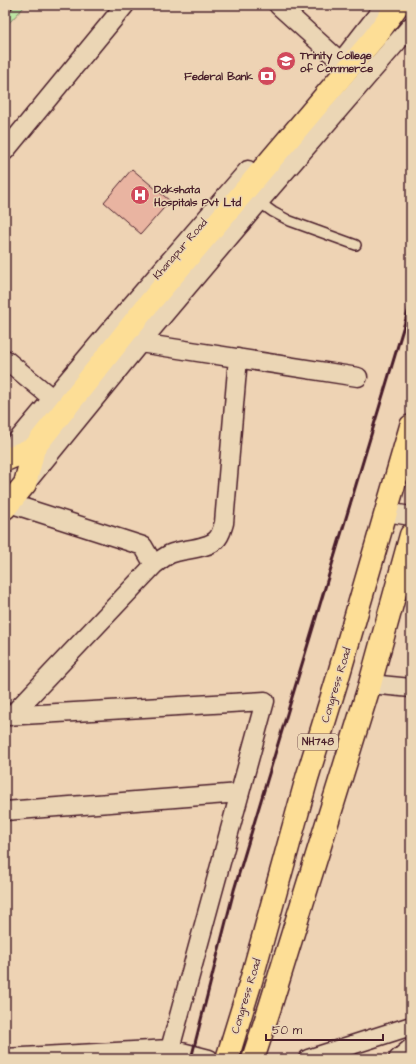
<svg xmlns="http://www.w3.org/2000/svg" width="416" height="1064" font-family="'Architects Daughter',sans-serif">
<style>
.green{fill:#bbe6a3;stroke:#828267}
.building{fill:#e9b4a1;stroke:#4a1f2b}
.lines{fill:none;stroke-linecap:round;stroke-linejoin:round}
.service-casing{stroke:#4a1f2b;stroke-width:12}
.minor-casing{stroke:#4a1f2b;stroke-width:21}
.primary-casing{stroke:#4a1f2b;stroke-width:25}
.trunk-casing{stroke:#4a1f2b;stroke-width:25}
.path{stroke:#4a1f2b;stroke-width:2.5;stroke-dasharray:4 3;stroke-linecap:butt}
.service{stroke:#ebd6b5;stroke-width:9}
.minor{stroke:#ebd6b5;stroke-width:18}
.primary{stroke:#fdde96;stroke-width:22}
.trunk{stroke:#fdde96;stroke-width:22}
.rail{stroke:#4a1f2b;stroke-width:3}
.labels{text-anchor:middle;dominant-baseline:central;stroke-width:3;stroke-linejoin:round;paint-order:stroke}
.shield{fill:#ebd6b5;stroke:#7a5654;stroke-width:1}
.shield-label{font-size:10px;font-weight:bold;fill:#4a1f2b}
.poi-label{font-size:11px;font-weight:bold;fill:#4a1f2b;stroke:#ebd6b5;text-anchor:start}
.street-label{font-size:11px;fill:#4a1f2b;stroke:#ebd6b5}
</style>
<rect width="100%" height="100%" fill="#eed3b4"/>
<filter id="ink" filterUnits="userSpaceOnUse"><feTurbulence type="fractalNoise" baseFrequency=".025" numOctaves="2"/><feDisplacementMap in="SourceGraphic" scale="8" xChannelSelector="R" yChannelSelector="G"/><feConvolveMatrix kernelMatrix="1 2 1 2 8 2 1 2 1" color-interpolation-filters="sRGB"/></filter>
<g filter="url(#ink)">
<path class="green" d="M5,5H26L5,27Z"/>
<path class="building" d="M132,169L170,201L141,234L104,202Z"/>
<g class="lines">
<defs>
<path id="service" d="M259,202L273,212L290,221L356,245"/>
<path id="minor" d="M278,5L341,62
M343,59L385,5
M5,151L125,5
M140,343L358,377
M5,359L53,399
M5,455L110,330L248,170
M26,483L140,343L259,202L411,26
M9,503L143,546L154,565
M386,512L411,516
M370,684L411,688
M5,716L265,701L170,1049
M11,716L154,565C159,561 164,557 170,554C182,549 207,549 216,540C221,536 222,529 224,523L238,358
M5,811L240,793
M5,1058L170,1049L209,1059
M308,1059L411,1026
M398,1059L411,1048"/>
<path id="primary" d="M34,448L146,307L375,37L398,5
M5,460L34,448L25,484L5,508"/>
<path id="trunk" d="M227,1059L251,981L307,778L338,677L411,426
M253,1059L270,1007L370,684L411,535"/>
</defs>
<use href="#service" class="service-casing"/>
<use href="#minor" class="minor-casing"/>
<use href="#primary" class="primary-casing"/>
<use href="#trunk" class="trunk-casing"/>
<path class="path" d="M5,15L14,5"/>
<use href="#service" class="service"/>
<use href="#minor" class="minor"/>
<use href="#primary" class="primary"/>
<use href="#trunk" class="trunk"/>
<path class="rail" d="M191,1059L234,890L411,302"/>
</g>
</g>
<defs>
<symbol id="university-disc" viewBox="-11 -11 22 22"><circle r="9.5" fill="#d1495b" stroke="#ebd6b5"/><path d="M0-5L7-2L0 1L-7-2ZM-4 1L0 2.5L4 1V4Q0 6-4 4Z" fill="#fff"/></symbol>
<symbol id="bank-disc" viewBox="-11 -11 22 22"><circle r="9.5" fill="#d1495b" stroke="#ebd6b5"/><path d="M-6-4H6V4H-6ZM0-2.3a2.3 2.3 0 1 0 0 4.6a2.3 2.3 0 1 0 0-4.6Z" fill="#fff"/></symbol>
<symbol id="hospital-disc" viewBox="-11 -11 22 22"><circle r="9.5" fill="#d1495b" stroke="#ebd6b5"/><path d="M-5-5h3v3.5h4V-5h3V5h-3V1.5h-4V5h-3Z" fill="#fff"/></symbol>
</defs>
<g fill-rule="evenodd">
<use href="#university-disc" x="275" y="50" width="22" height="22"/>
<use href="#bank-disc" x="256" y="65" width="22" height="22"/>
<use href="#hospital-disc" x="129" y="184" width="22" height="22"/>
</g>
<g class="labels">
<rect class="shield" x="298" y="734" width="40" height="16" rx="3"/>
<g class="shield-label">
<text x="318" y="742">NH748</text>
</g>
<g class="poi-label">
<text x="300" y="55">Trinity College<tspan x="300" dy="13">of Commerce</tspan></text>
<text x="253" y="76" text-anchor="end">Federal Bank</text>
<text x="154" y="189">Dakshata<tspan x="154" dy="13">Hospitals Pvt Ltd</tspan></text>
</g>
<g class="street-label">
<text transform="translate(180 249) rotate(-49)">Khanapur Road</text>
<text transform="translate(336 685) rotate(-73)">Congress Road</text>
<text transform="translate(246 996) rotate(-73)">Congress Road</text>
</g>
</g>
<rect width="416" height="1064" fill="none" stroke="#ebd6b5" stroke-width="20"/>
<rect x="10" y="10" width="396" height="1044" fill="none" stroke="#4a1f2b" stroke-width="1.5" filter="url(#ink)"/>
<path d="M266 1034v6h117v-6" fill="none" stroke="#4a1f2b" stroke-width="2"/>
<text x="272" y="1034" font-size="12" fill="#4a1f2b" stroke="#ebd6b5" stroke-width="3" paint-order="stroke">50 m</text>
</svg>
